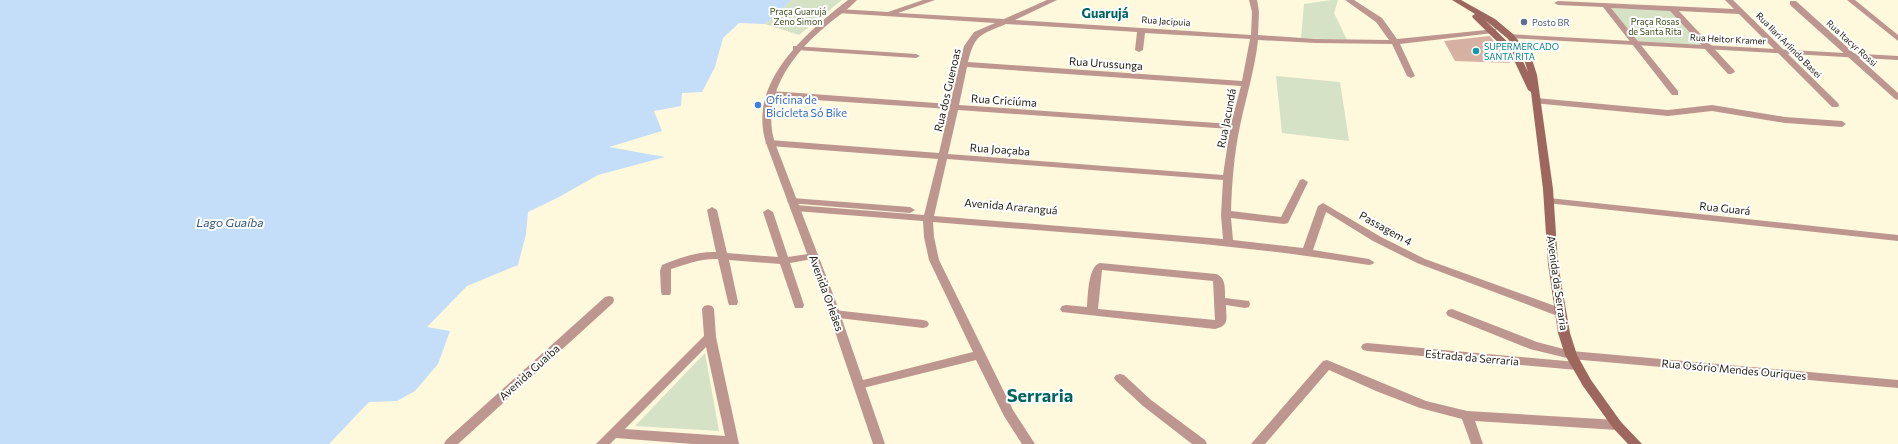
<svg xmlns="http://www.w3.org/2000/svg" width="1898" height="444" font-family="Commissioner,sans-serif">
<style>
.green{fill:#d6e2c6}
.water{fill:#c4def9}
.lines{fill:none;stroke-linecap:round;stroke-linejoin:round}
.stream{stroke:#c4def9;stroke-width:2}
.building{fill:#d6b1a2}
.minor{fill:#bd968f;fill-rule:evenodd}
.tertiary{fill:#bd968f;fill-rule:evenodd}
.secondary{fill:#9e675e;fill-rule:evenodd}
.service-dot{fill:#5c6f8a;stroke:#fff;stroke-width:1.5}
.culture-dot{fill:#0f9aa8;stroke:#fff;stroke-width:1.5}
.shop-dot{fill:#3f7fe0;stroke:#fff;stroke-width:1.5}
.labels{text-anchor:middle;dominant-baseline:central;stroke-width:4;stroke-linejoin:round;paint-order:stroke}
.far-park-label{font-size:9px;fill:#3c4e1c;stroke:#fff}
.far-street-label{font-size:9px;fill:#1e1b0f;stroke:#fff}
.far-service-label{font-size:9px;fill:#4e5e75;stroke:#fff;text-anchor:start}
.far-culture-label{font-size:9px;fill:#0d838f;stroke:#fff;text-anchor:start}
.street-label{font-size:11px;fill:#1e1b0f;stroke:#fff}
.shop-label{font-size:11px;fill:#366cbe;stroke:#fff;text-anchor:start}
.water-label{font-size:12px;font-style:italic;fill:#345a81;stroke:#fff}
.far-district-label{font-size:13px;font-weight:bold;fill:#00655e;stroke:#fff}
.near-district-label{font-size:18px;font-weight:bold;fill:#00655e;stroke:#fff}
</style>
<rect width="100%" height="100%" fill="#fef8dd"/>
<path class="green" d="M791,0H842L799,35L765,24L782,10Z
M1331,0H1338L1334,13L1347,40L1301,38L1304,4Z
M1610,8L1669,10L1701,45L1638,42Z
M1276,76L1340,82L1349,141L1282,133Z
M705,353L719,431L635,426Z"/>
<path class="water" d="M0,0H791L782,10L765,24L739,23L723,38L715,67L702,92L682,93L681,106L654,111L662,131L609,147L665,157L598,175L559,197L528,212L526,234L518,265L467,286L427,327L450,331L438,364L415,391L397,401L369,402L329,444H0Z"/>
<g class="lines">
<path class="stream" d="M782,10L826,13"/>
</g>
<path class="building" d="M1490,36L1510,63L1455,61L1444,41Z"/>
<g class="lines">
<path class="minor" d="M923,0H935L898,13L1004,19L1047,0H1057L1015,20L1251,35L1252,12L1249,0H1257L1259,12L1258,35L1316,39L1389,40L1376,22L1345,0H1354L1382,18L1397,39L1496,29V33H1493L1400,44L1415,76L1411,78L1407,76L1392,44L1316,43L1258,40C1255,69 1246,97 1240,126C1234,154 1232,183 1231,211L1281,217L1300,180L1303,179L1308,182L1288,223L1284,224L1231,218L1233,240L1303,248L1318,206L1323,203L1381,237L1425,259L1563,309L1565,312L1563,315H1555L1417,263L1373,241L1326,212L1313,250L1369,259L1374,262L1373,264L1369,265C1225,242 1079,234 933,222L934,237L939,260L1013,410L1035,444H1022L1004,416L976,360L859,389L855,388L853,385L855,382L859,381L973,352L929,260L924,237L923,221L795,211L790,208L795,205L924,215L938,159L770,146L765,143L770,140L939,153L949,109L771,97L767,94L771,91L950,104L964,46L974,32L995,23L838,13L834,11L838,9L888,12ZM1006,24L1137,32L1135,50L1139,52L1143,50L1145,33L1250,39L1242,81L968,62C975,33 981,35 1006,24ZM967,67L1241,86L1231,124L959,105ZM958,110L1230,129L1223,175L948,154ZM947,159L1223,180L1221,215L1223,239L934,216Z
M1725,0H1733L1838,103L1839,105L1838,107H1832L1739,14L1679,11L1734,70L1735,72L1731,74H1728L1670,11L1611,8L1678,91V95H1672L1603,7L1558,5L1554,3L1558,1L1734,9Z
M1847,0H1855L1898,35V41Z
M1790,1H1796L1898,93V100L1895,99L1790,5Z
M793,46L916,54L920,56L916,58L796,50H793Z
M1536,98L1668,110L1712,105L1785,117L1842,121L1846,124L1842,127L1785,123L1712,111L1668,116L1533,103L1532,101Z
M792,198L910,207L915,210L910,213L789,203L787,201L789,199Z
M1549,198L1898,235V241L1546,203L1544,201L1546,199Z
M712,207L717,210L727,253L778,257L763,212L768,209L773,212L788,257L814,253L818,254L819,256L818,258L790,263L804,305L803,308H795L794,305L780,264L729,260L738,302L737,305H729L728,302L718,259C701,258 687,264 671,269V292L670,295H662L661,292L660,271L662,265C680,258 697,251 716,252L707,210Z
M1100,263L1216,274C1226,277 1225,289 1225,298L1249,301L1250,304L1249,307L1245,308L1226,305C1226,319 1230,325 1215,329L1062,312L1060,309L1062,306L1066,305L1087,307C1088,296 1088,266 1100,263ZM1102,270L1213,281L1215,320L1098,309Z
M609,296L613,297L614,300L613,303L458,444H444L446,440L605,297Z
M708,305L712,306L714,309L716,337L739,444H693L616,438L610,444H596L704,336L702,309L704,306ZM706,347L725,436L625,429Z
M1452,309L1537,342L1571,351L1898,380V388L1571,359L1530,349L1448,316L1446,313L1448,310Z
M834,310L923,320L927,321L929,324L927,327L923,328L830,317L828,314L830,311Z
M1367,343L1577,362L1581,363L1583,366L1581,369L1577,370L1367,351L1363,350L1361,347L1363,344Z
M1327,360L1426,401L1467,411L1617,420L1621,422L1623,425L1621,428L1617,430L1475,421L1483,444H1471L1462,419L1420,408L1376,391L1329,370L1265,444H1251L1323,361Z
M1120,374L1124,375L1151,400L1205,440L1207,444H1192L1143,406L1116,381L1114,378L1116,375Z"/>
<path class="tertiary" d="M848,0H857C848,10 836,17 826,26C792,54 760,97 775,143L836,302L885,444H873L825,302L766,143C747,82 806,33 848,0Z
M1507,34L1898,56V60L1510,38L1506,36Z"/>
<path class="secondary" d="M1452,0H1461L1495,19L1513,34L1531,56L1537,75L1553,189L1558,264L1570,333L1577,355L1591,380L1621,422L1642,444H1628L1613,428L1583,386L1565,355L1558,333L1548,264L1543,189L1531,92L1528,90L1512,56L1473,18L1472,16L1475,14ZM1485,20L1507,38L1523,56L1528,72L1519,53Z"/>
</g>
<circle class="service-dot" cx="1524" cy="22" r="4"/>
<circle class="culture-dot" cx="1476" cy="51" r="4"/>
<circle class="shop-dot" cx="758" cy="105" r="4"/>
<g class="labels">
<g class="far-park-label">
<text x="798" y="11">Praça Guarujá<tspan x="798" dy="10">Zeno Simon</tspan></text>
<text x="1655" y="21">Praça Rosas<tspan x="1655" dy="10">de Santa Rita</tspan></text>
</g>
<g class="far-street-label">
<text transform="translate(1166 21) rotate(4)">Rua Jacipuia</text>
<text transform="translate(1728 39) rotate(3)">Rua Heitor Kramer</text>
<text transform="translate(1852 43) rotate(42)">Rua Itacyr Rossi</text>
<text transform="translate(1789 45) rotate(45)">Rua Ilari Arlindo Basei</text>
</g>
<g class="far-service-label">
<text x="1532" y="22">Posto BR</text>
</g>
<g class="far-culture-label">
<text x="1484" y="46">SUPERMERCADO<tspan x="1484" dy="10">SANTA RITA</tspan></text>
</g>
<g class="street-label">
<text transform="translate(1106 63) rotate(4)">Rua Urussunga</text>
<text transform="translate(947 90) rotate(-77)">Rua dos Guenoas</text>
<text transform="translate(1004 100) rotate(4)">Rua Criciúma</text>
<text transform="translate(1226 118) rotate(-79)">Rua Jacundá</text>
<text transform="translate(1000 149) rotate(4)">Rua Joaçaba</text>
<text transform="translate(1011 206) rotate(5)">Avenida Araranguá</text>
<text transform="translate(1725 208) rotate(6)">Rua Guará</text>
<text transform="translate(1386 228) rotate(29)">Passagem 4</text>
<text transform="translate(1558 283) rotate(82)">Avenida da Serraria</text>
<text transform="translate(827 293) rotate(70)">Avenida Orleães</text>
<text transform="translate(1472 357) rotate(5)">Estrada da Serraria</text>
<text transform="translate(1734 369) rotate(5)">Rua Osório Mendes Ouriques</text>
<text transform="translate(529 372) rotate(-42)">Avenida Guaíba</text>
</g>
<g class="shop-label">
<text x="766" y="99">Oficina de<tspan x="766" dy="13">Bicicleta Só Bike</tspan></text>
</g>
<g class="water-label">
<text x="230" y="222">Lago Guaíba</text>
</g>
<g class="far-district-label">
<text x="1105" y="13">Guarujá</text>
</g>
<g class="near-district-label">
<text x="1040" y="395">Serraria</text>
</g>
</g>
</svg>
